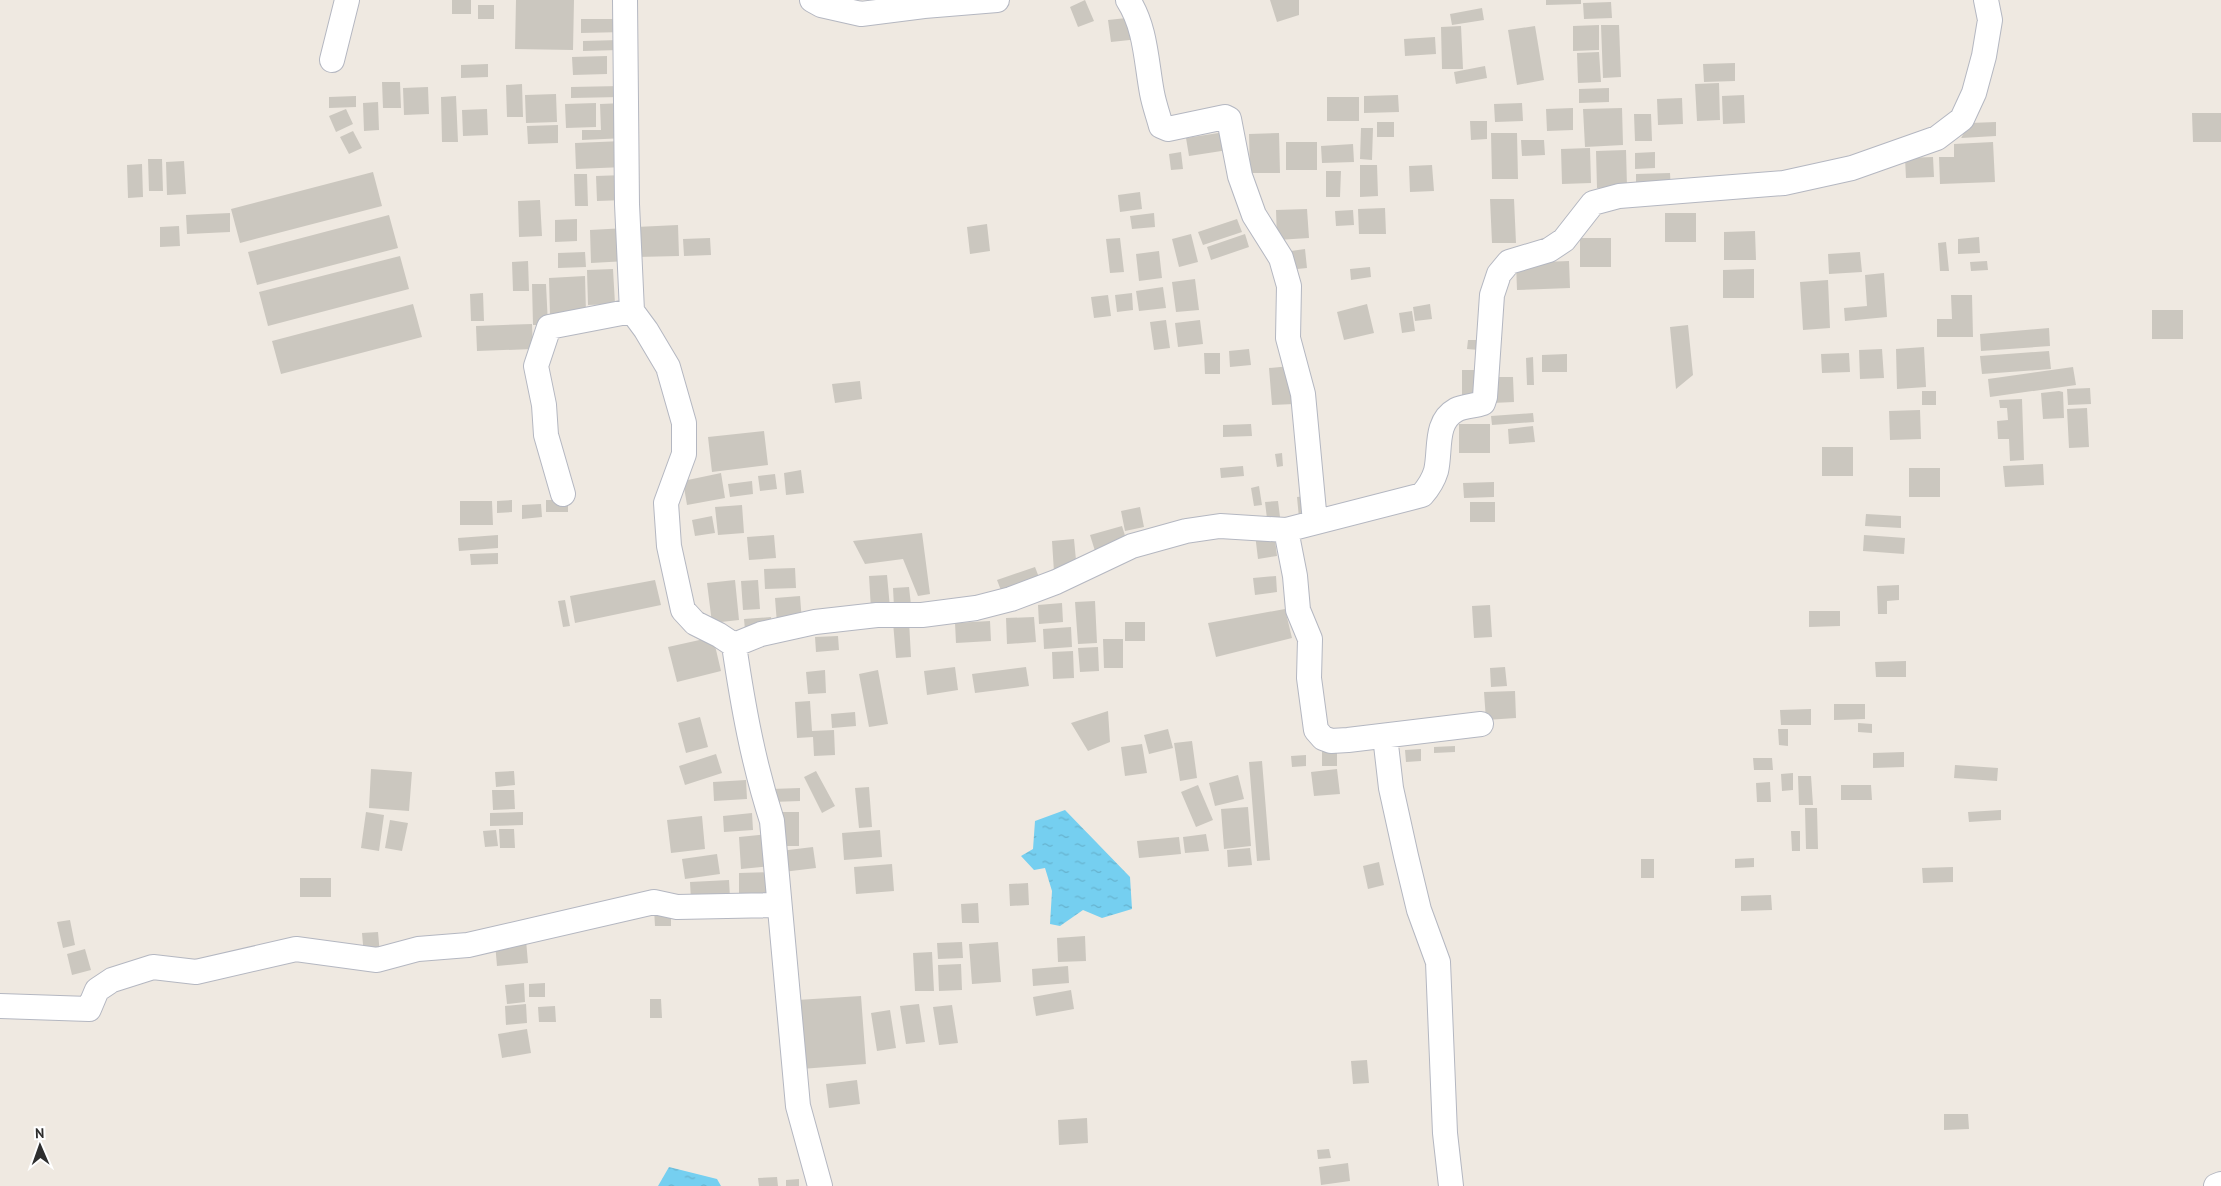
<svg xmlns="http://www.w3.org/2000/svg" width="2221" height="1186" font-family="'PT Sans',sans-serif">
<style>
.water{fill:url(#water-ripples)}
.building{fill:#cbc7bf}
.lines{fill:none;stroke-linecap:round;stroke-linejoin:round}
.minor-casing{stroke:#b4b7c1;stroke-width:26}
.minor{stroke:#fff;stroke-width:24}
</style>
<defs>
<pattern id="water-ripples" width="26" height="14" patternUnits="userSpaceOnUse" patternTransform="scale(1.25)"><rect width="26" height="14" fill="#75cff0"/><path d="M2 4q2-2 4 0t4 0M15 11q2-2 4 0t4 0" fill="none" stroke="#66b2ce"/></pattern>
</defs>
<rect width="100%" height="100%" fill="#efe9e1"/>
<path class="water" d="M1065,810L1130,877L1132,909L1102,918L1083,910L1060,926L1050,924L1052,891L1045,868L1034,870L1021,856L1033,849L1035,821Z
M669,1167L717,1179L721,1186H658Z"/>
<path class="building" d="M452,0H471V14H452Z
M516,0H574L573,50L515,49Z
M1085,0L1094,21L1078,27L1070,7Z
M1270,0H1299V15L1277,22Z
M1546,0H1581V4L1546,5Z
M1611,2L1612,18L1584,19L1583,3Z
M478,5H494V19H478Z
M1482,8L1484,20L1452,25L1450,14Z
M1136,17L1139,39L1111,42L1108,20Z
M581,19H624V32L581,33Z
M1599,25V50L1573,51V26Z
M1601,25H1619L1621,77L1603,78Z
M1461,26L1463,69H1442L1441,27Z
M1535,26L1544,80L1517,85L1508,30Z
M1435,37L1436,54L1405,56L1404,39Z
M619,40V50L583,51V41Z
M1599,52L1601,82L1578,83L1577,53Z
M607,56V74L573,75L572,57Z
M1735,63V81L1704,82L1703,64Z
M488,64V77L461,78V65Z
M1485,66L1487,78L1456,84L1454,72Z
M382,82H400L401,108H383Z
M1719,83L1720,120L1697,121L1695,84Z
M522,84L523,117H507L506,85Z
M620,86V97L571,98V87Z
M428,87L429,114L404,115L403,88Z
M1609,88V102L1579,103V89Z
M556,94L557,122L526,123L525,95Z
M1398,95L1399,112L1364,113V96Z
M1744,95L1745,123L1723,124L1722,96Z
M356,96V107L329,108V97Z
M456,96L458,142H442L441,97Z
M1327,97H1359V121H1327Z
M1682,98L1683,124L1658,125L1657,99Z
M378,102L379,130L364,131L363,103Z
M596,103V127L566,128L565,104Z
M624,103L626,138L582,140V130H601L600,104Z
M1522,103L1523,121L1495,122L1494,104Z
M1573,108V130L1547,131L1546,109Z
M1622,108L1623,145L1585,147L1583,109Z
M346,109L353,124L336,132L329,116Z
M487,109L488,135L463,136L462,110Z
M2192,113H2221V142H2193Z
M1634,114H1651L1652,141H1635Z
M1470,121H1487V139L1471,140Z
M1377,122H1394V137H1377Z
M1996,122V136L1961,138L1970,123Z
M558,125V143L528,144L527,126Z
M1361,128H1373L1372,160L1360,159Z
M353,131L362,148L349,154L340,137Z
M1225,132L1228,150L1189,156L1186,138Z
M1279,133L1280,173H1250L1249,134Z
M1491,133H1517L1518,179H1492Z
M1521,140H1544L1545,155L1522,156Z
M623,141L624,167L576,169L575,143Z
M1286,142H1317V170H1286Z
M1993,142L1995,182L1940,184L1939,157H1954V144Z
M1353,144L1354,162L1322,163L1321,146Z
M1590,148L1591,183L1562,184L1561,149Z
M1626,150L1627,187L1597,188L1596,151Z
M1181,152L1183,169L1171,170L1169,154Z
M1655,152V168L1635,169V153Z
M1933,157L1934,177L1906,178L1905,158Z
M148,159H162L163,191H149Z
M184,161L186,194L167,195L166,162Z
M142,164L143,197L128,198L127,165Z
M1360,165H1377L1378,196L1360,197Z
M1432,165L1434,191L1410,192L1409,166Z
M1326,171H1341L1340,197H1326Z
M373,172L382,206L240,243L231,209Z
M1670,173L1671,191L1636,192V174Z
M574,174H587L588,206H575Z
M624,175L625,200L597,201L596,176Z
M1140,192L1142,209L1120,212L1118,195Z
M1490,199H1514L1516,243H1492Z
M540,200L542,236L519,237L518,201Z
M1385,208L1386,234H1359L1358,209Z
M1307,209L1309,238L1277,240L1276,210Z
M1353,210L1354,225L1336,226L1335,211Z
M230,213V232L187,234L186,215Z
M1154,213L1155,227L1132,229L1130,216Z
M1665,213H1696V242H1665Z
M389,215L398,248L257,285L248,252Z
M577,219V241L555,242V220Z
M1237,219L1242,232L1203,245L1198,232Z
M987,224L990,251L970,254L967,227Z
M678,225L679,256L637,257L636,227Z
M179,226L180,246L160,247V227Z
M626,228L627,261L591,263L590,230Z
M1755,231L1756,260H1724V232Z
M1191,234L1198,262L1179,267L1172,239Z
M1245,234L1249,247L1211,260L1207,247Z
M1979,237L1980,253L1958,254V239Z
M710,238L711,255L684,256L683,239Z
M1120,238L1124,272L1110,273L1106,239Z
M1580,238H1611V267H1580Z
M1946,242L1949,271H1940L1938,243Z
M1305,249L1307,268L1287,270L1284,252Z
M1159,251L1162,278L1139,281L1136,254Z
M585,252L586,267L558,268V253Z
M1860,252L1862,272L1829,274L1828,254Z
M400,256L409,289L268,326L259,292Z
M528,261L529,291H513L512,262Z
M1569,261L1570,288L1517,290L1516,263Z
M1987,261L1988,270L1971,271L1970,262Z
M1370,267L1371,277L1351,280L1350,269Z
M613,269L615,304L588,305L587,270Z
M1754,269V298H1723V270Z
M1884,273L1887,317L1845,321L1844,308L1867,306L1865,275Z
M585,276L586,313L550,315L549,278Z
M1195,279L1199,310L1176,312L1172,282Z
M1828,280L1830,328L1803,330L1800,282Z
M532,284H546L548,325H533Z
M1163,287L1166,308L1139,311L1136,291Z
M483,293L484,321H471L470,294Z
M1132,293L1133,310L1117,312L1115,295Z
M1108,295L1111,316L1094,318L1091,297Z
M1951,295H1972L1973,337H1937V319H1952Z
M413,304L422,337L281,374L272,341Z
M1367,304L1374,333L1344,340L1337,312Z
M1430,304L1432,319L1415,321L1413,307Z
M2152,310H2183V339H2152Z
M1412,311L1415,331L1402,333L1399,313Z
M1166,320L1170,348L1154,350L1150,322Z
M1200,320L1203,344L1178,347L1175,323Z
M532,324L533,349L477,351L476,326Z
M1688,325L1693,375L1676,389L1670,327Z
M2049,328L2050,346L1981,351L1980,334Z
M1468,340H1479V350L1467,349Z
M1924,347L1926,387L1897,389L1896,349Z
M1249,349L1251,365L1230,367L1229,351Z
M1882,349L1884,378L1860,379L1859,350Z
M2049,351L2051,369L1982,374L1980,356Z
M1204,353H1220V374H1205Z
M1849,353L1850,372L1822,373L1821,354Z
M1567,354V372H1542V355Z
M1533,357L1534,385H1527L1526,358Z
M1291,366L1294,404L1272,405L1269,368Z
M2073,367L2076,385L1990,397L1988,379Z
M1462,370H1479L1480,400H1462Z
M1491,377H1513L1514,402L1492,403Z
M860,381L862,399L835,403L832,384Z
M2090,388L2091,404L2068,405L2067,389Z
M1922,391H1936V405H1922Z
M2059,391L2063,392L2064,418L2043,419L2041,393Z
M2022,399L2024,460L2010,461L2009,439H1998L1997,421L2008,420L2007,408H2000L1999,400Z
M2087,408L2089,447L2069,448L2067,409Z
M1920,410L1921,439L1890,440L1889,411Z
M1533,413L1534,422L1492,425L1491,416Z
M1251,424L1252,436L1223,437V425Z
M1459,424H1490V453H1459Z
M1533,426L1535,442L1509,444L1508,429Z
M764,431L768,465L712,472L708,437Z
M1822,447H1853V476H1822Z
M1282,453L1283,466L1277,467L1275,454Z
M2043,464L2044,485L2005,487L2003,466Z
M1243,466L1244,476L1221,478L1220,468Z
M1909,468H1940V497H1909Z
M801,470L804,493L786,495L784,473Z
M721,473L725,498L687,505L683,481Z
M775,474L777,489L760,491L758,476Z
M752,481L753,494L730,497L728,484Z
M1494,482V497L1464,498L1463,483Z
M1259,486L1262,505L1254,506L1251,488Z
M1307,496L1310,517L1299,518L1297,497Z
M512,500V512L497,513V501Z
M546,500H568V512H546Z
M460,501H492L493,525H460Z
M1278,501L1281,525L1268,527L1265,502Z
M1470,502H1495V522H1470Z
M541,504L542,517L522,519V505Z
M742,505L744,533L718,535L715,507Z
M1140,507L1144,527L1125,531L1121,511Z
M1866,514L1901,516V528L1865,526Z
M712,516L715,533L695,536L692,520Z
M1122,526L1127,542L1095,551L1090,535Z
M1274,532L1277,556L1258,559L1255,534Z
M922,533L930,594L918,596L903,559L865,564L853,541Z
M498,535V548L459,551L458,538Z
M774,535L776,558L749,560L747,537Z
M1864,535L1905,538L1904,554L1863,551Z
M1074,539L1077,571L1054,572L1052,541Z
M498,553V564L471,565L470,554Z
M1035,567L1040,580L1002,593L997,580Z
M795,568L796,588L765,589L764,569Z
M887,575L890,608L871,609L869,576Z
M1276,576L1277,592L1255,595L1253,578Z
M655,580L661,605L575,623L570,596Z
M735,580L739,620L712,623L707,583Z
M758,580L760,609L743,610L741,581Z
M1899,585V600L1887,601V614H1878L1877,586Z
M909,587L911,605L894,607L893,588Z
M800,596L802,622L777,624L775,598Z
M565,600L570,626L563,627L558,601Z
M1095,601L1097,643L1078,644L1075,602Z
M1062,603L1063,622L1039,624L1038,605Z
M1490,605L1492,637L1474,638L1472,606Z
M1285,609L1292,638L1216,657L1208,623Z
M1809,611H1840V626L1809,627Z
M771,617L772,628L745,630L744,619Z
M1034,617L1036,642L1007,644L1006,618Z
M909,621L911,657L896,658L893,622Z
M990,621L991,641L956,643L955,623Z
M1125,622H1145V641H1125Z
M1071,627L1072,647L1044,649L1043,629Z
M838,636L839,650L816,652L815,637Z
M713,637L721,671L677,682L668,647Z
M1103,639H1123V668H1104Z
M1098,647L1099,671L1080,672L1078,648Z
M1073,651L1074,678L1053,679L1052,652Z
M1906,661V677H1876L1875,662Z
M955,667L958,690L927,695L924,671Z
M1026,667L1029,686L975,693L972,674Z
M1505,667L1507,686L1491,687L1490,668Z
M825,670L826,693L808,694L806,672Z
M878,670L888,724L869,727L859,674Z
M1515,691L1516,718L1486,720L1484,692Z
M810,701L812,731L834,730L835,755L814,756L813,737L797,738L795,702Z
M1834,704H1865V719L1834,720Z
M1811,709V725H1781L1780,710Z
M1108,711L1110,742L1088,751L1071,723Z
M855,712L856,726L832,728L831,714Z
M700,717L708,747L686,753L678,723Z
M1858,723L1872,724V733L1858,732Z
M1168,729L1173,748L1149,754L1144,735Z
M1778,729H1788V746L1779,745Z
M1192,741L1197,778L1180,781L1174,743Z
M1142,744L1147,773L1125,776L1121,747Z
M1322,746H1337V766H1322Z
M1455,746V752L1434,753V747Z
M1421,749V761L1406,762L1405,750Z
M1904,752V767L1873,768V753Z
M716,754L722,773L685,785L679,766Z
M1306,755V766L1292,767L1291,756Z
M1753,758H1772L1773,770H1754Z
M1262,761L1270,860L1257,861L1249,762Z
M1955,765L1998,768L1997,781L1954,778Z
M371,769L412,772L409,811L369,808Z
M1337,769L1340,794L1314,796L1311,772Z
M514,771L515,785L496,787L495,772Z
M816,771L835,806L822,813L804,777Z
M1793,773V790L1782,791L1781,774Z
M1238,775L1244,799L1215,806L1209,783Z
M1798,776H1811L1813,805H1799Z
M746,780L747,799L714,801L713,782Z
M1770,782L1771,802H1757L1756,783Z
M1198,785L1213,820L1196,827L1181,792Z
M1841,785H1871L1872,800H1841Z
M869,787L872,827L859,828L855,788Z
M800,788V801L772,802L771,789Z
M492,790H514L515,809L493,810Z
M1248,807L1251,846L1224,849L1221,809Z
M1805,808H1817L1818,849H1806Z
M2001,810V820L1969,822L1968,812Z
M366,812L384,815L379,851L361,848Z
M523,812V825L490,826V813Z
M776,812H799V846H776Z
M752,813L753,830L724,832L723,816Z
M702,816L705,849L671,853L667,820Z
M390,820L408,823L402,851L385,848Z
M499,829H514L515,848H500Z
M496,830L498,846L485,847L483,831Z
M880,830L882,857L844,860L842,833Z
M1791,831H1800V851H1792Z
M769,834L772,866L741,869L739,837Z
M1206,834L1209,851L1185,853L1183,837Z
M1179,837L1181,854L1139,858L1137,841Z
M813,847L816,868L783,872L780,851Z
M1250,848L1252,865L1228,867L1227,850Z
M717,854L720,874L685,879L682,859Z
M1754,858V867L1735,868V859Z
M1641,859H1654V878H1641Z
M1379,862L1384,885L1368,889L1363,866Z
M892,864L894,891L856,894L854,867Z
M1953,867V882L1923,883L1922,868Z
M776,872V899L739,900V873Z
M300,878H331V897H300Z
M729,880L730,898L691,901L690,882Z
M1028,883L1029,905L1010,906L1009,884Z
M1771,895L1772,910L1741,911V896Z
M978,903L979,923H962L961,904Z
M654,909H671V926H655Z
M70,920L75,945L63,948L57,922Z
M378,932L380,955L364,956L362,933Z
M1085,936L1086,961L1058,962L1057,938Z
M526,940L528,963L497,966L495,943Z
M962,942L963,958L938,959L937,943Z
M998,942L1001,982L972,984L969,944Z
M85,949L91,970L72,975L67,954Z
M932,952L934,991H915L913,953Z
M961,964L962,990L939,991L938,965Z
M1068,966L1069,983L1033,986L1032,969Z
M524,983L525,1002L507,1004L505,985Z
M545,983V997H529V984Z
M1071,990L1074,1009L1036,1016L1033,997Z
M861,996L866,1064L801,1069L797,1000Z
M650,999H661L662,1018H650Z
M526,1004L527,1023L506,1025L505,1006Z
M919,1004L925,1042L906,1044L900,1006Z
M952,1005L958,1043L939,1045L933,1007Z
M555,1006L556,1022H539L538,1007Z
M890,1010L896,1048L877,1051L871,1013Z
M527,1029L531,1053L502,1058L498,1034Z
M1367,1060L1369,1083L1353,1084L1351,1061Z
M857,1080L860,1104L829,1108L826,1084Z
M1944,1114H1968L1969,1129L1944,1130Z
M1087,1118L1088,1143L1059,1145L1058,1120Z
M1329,1149L1331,1158L1318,1159L1317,1150Z
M1348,1163L1350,1181L1321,1185L1319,1167Z
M777,1177L778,1186H759L758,1178Z
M799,1179V1186H786V1180Z"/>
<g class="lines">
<defs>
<path id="minor" d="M625,0L627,204L632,311L646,330L668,367L684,423V454L666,503L669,546L683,610L695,623L719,635L734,645
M812,0L821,5L861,14L924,6L997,0
M1128,0C1146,28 1146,61 1152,93C1154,104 1158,115 1161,126L1168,129L1225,117L1229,119L1240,176L1254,215L1281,258L1289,286L1288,338L1303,394L1315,522
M332,60L347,0
M563,494L546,435L544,405L536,366L549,327L632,311
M1286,530L1295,576L1298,610L1310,639L1309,678L1316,730L1323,738L1331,741L1348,740L1481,724
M1385,736L1391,788L1406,856L1419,910L1438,962L1445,1133L1451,1186
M0,1006L89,1009L97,990L112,980L153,967L196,972L296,949L377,960L418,949L468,945L654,902L677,907L779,905
M820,1186L798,1106L772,821C753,762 743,706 734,645L761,634L815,622L877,615H922L976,608L1011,599L1056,582L1132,546L1186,531L1220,526L1286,530L1422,495C1429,487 1433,481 1436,471C1441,451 1434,422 1456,410C1464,406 1475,406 1483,403L1485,397L1492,295L1499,274L1509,262L1549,250L1564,240L1593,203L1619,196L1784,183L1852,168L1937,138L1962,119L1974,93L1984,56L1990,20L1986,0
M2216,1186L2221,1184"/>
</defs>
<use href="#minor" class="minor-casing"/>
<use href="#minor" class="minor"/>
</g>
<g transform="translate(40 1146) rotate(358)" stroke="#ffffff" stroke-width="4" paint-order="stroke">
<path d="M0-4L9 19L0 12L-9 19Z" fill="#2e2e2e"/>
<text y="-8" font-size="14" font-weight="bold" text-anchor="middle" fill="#2e2e2e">N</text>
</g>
</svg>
